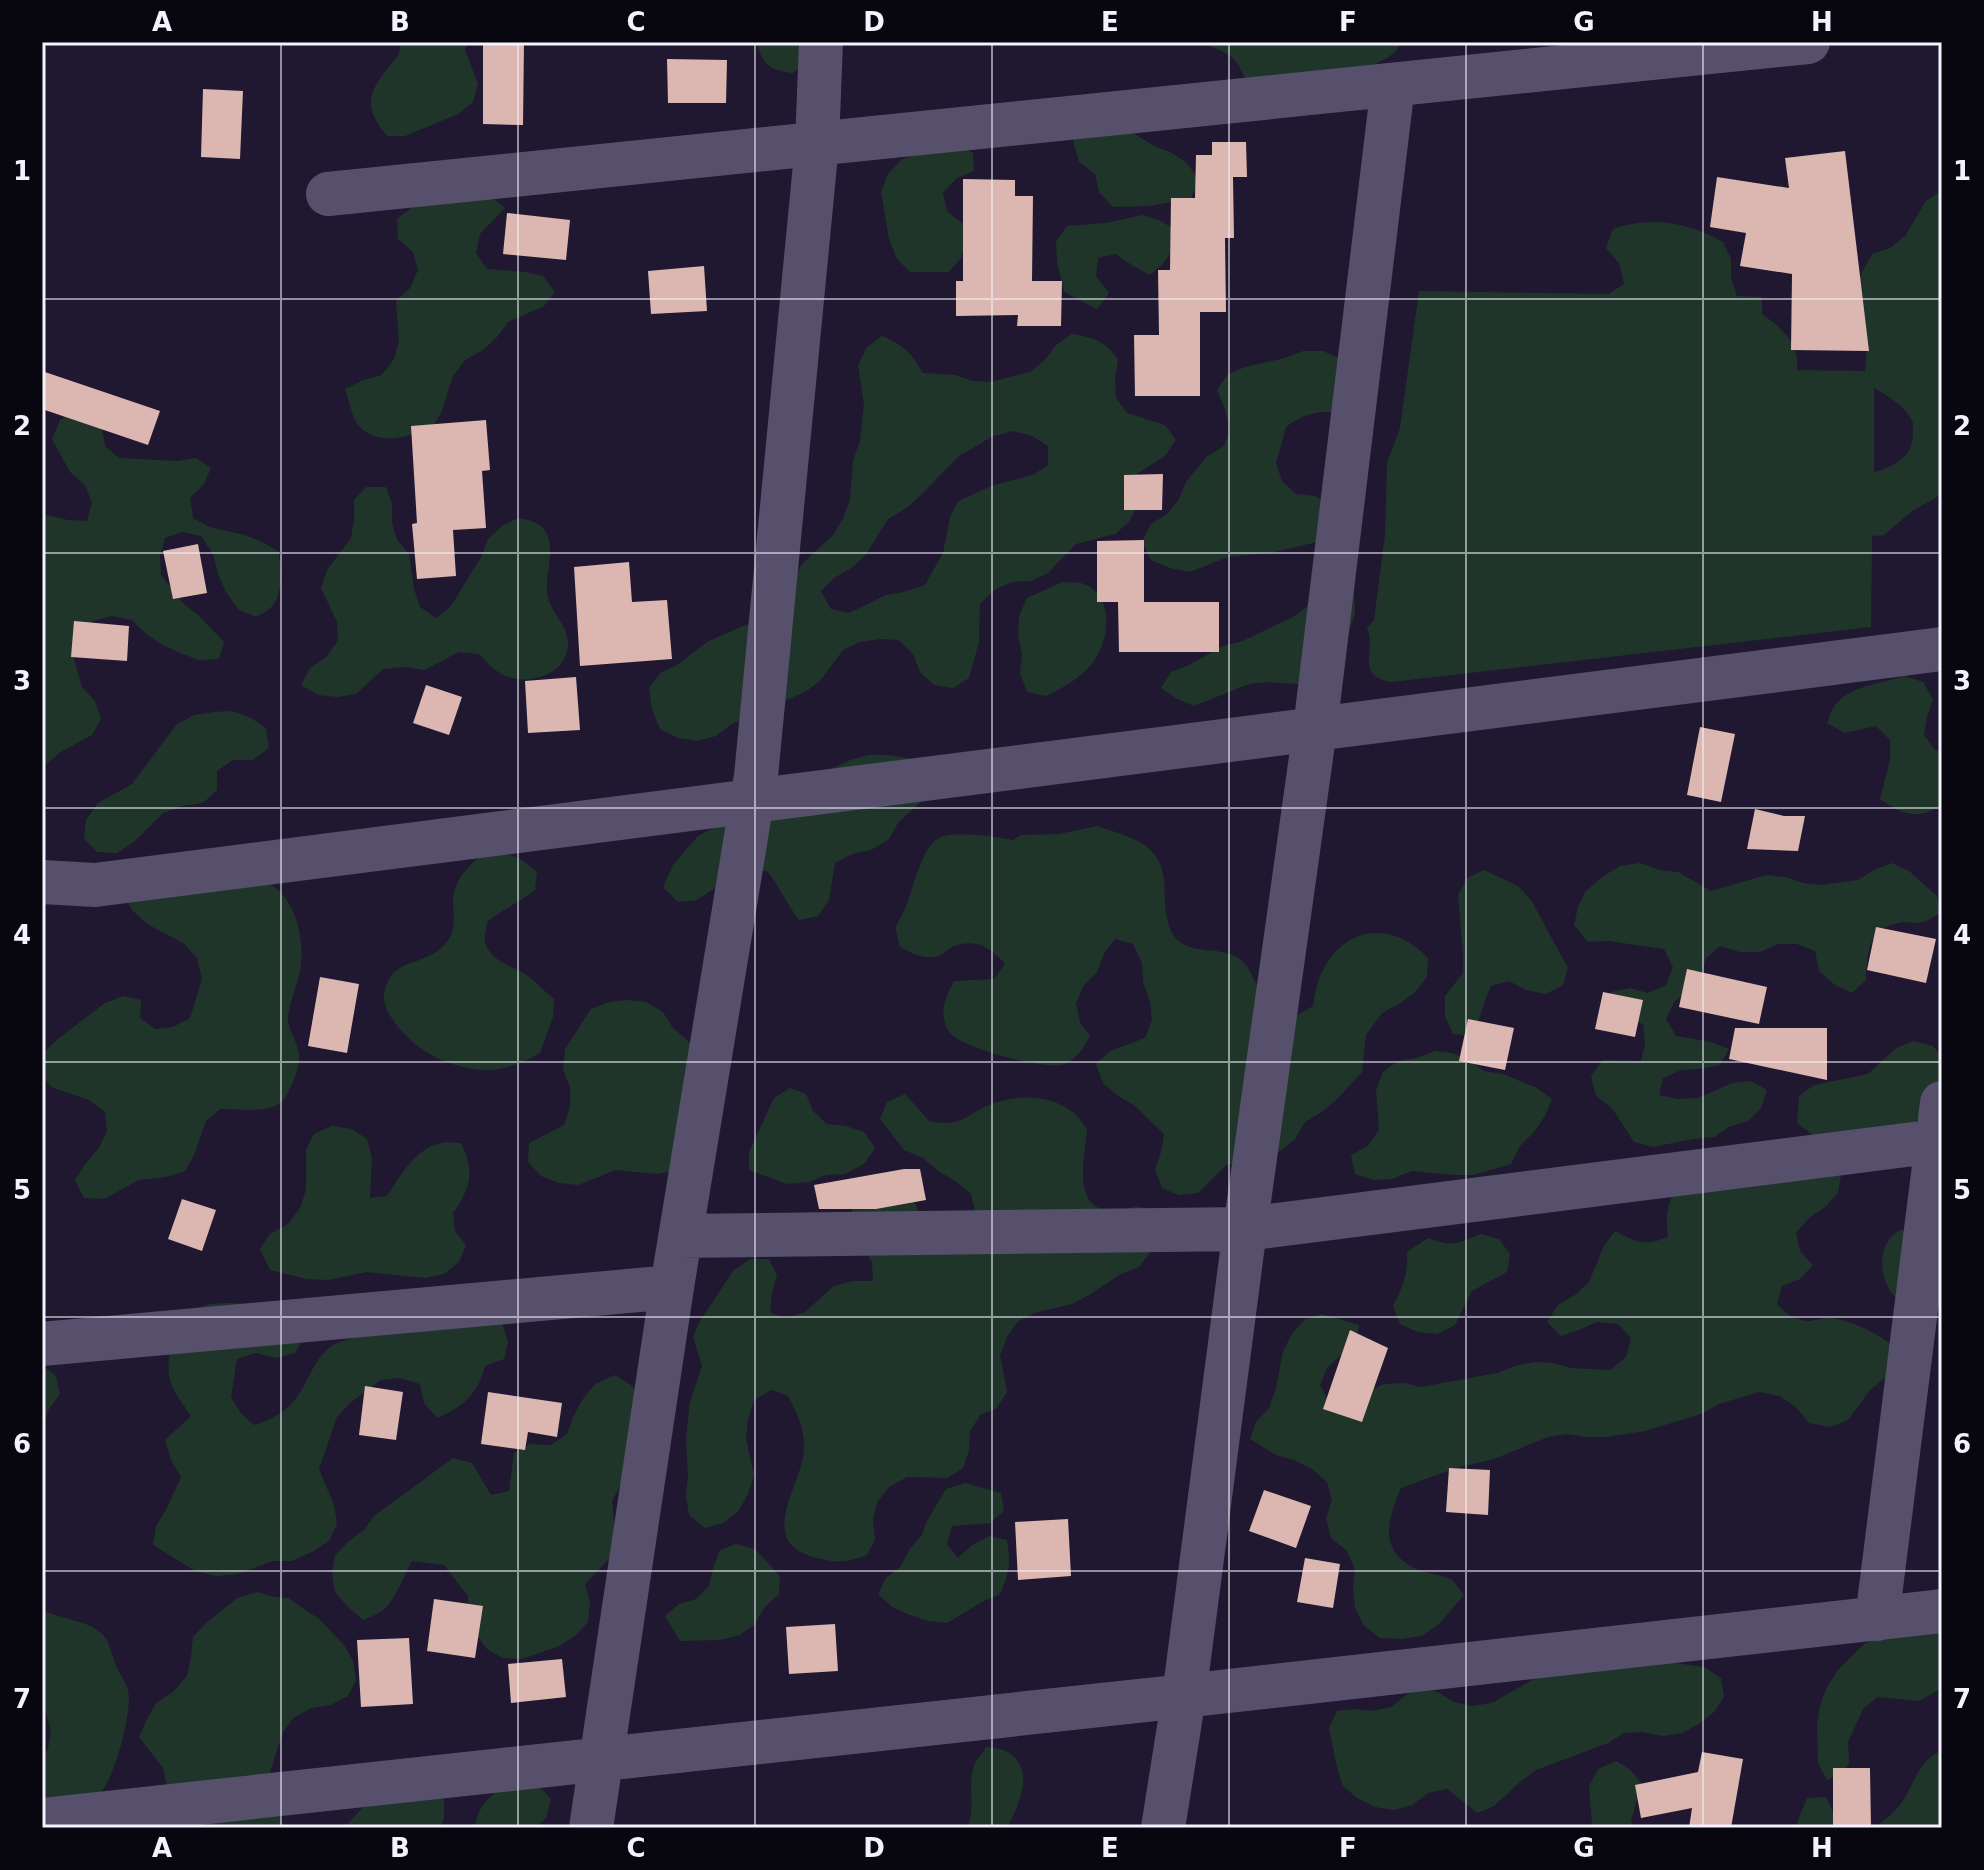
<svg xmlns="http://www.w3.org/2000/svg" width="1984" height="1870" font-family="'DejaVu Sans',sans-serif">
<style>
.green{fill:#20352a;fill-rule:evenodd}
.building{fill:#dcb6b1}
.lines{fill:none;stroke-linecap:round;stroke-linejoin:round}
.minor{stroke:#57506c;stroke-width:44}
.grid{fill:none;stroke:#f4f2fc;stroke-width:2;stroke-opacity:0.55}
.neatline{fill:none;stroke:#f4f2fc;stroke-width:3}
.grid-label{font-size:26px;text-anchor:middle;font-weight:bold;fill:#f4f2fc}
</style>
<rect width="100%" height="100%" fill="#1f1830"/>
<path class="green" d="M401,42H468L465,50L478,84L473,102L458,114L405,136H387C365,109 366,96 387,69C397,56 399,59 401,42Z
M756,42H815L807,59L794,73C769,70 764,66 756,42Z
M1208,42H1402C1396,56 1381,61 1368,67L1249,88C1238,62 1236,55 1209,46Z
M1122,126L1154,146L1172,153L1188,164L1199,181L1191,198L1151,206L1113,207L1099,192L1095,174L1079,162L1071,134Z
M956,144L973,153L974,171L957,178L943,193L947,211L962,223L967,240L961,258L949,272H910L897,259L889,239L881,192L888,174L902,159Z
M1942,190V494L1912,511L1884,535L1872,536L1871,627L1391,682C1354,675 1377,652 1367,628L1374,620L1385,535L1387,463L1400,428L1419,291L1608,294L1624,284L1619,263L1606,248L1613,229C1652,216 1687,222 1723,242L1731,259V278L1737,296L1762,297V314C1782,328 1800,344 1797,370L1865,371L1867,346L1856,289L1862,272L1872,254L1890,248L1905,236L1926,201ZM1874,388C1888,396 1907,407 1913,423C1913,424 1913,433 1913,435C1912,458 1893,467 1874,472Z
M489,196L505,208L480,234L476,253L487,269L525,272L543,276L555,292L544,306L508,322L497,337L483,350L465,360L453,376L441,413L432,429C409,436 378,447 359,426C352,418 349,400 345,389L364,380L382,375L394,359L399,341L396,301L410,288L418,270L413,252L398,239L397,219L414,206Z
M1142,215L1161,221L1177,231C1172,253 1168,261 1150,275L1133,266L1116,254L1098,258L1096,276L1109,293L1097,309L1064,292L1057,261L1056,241L1067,226L1106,223Z
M1072,334C1095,338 1103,340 1118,359L1115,379L1116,398L1127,413L1165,425L1176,440L1165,456L1132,477L1123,493L1138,504L1129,522L1115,534L1076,544L1048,573L1031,581L1012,582L994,590L980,604L979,642L969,678L953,688L934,685L920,672L913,654L899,640L880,639L860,642L843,650L820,681L805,692L732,724L716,736L697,741L678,738L660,729L652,710L649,688L660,673L677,665L707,642L759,619L805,561L833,535L843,519L850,499L853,460L860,441L864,404L858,365L867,347L882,336C903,344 912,354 923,373L955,375L973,381L991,382L1030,372L1045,360L1056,345ZM1013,431L1032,436L1048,446V465L1033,475L994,485L958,501L950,517L943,553L925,585L904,592L886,595L849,613L831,609L821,591L834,578L850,569L865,556L888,519L905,509L919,497L959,456L993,436Z
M1303,351H1323L1339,358L1340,412C1317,411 1305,413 1286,427L1276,463L1282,481L1296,494L1315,496L1331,505L1326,540L1270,553L1228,557L1190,572L1170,568L1151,560L1142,542L1151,524L1167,514L1179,499L1186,482L1206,457L1224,446L1230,429L1225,409L1217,390L1228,374L1245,367L1285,358Z
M75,409L102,429L105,446L119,458L177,461L196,458L211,468L204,484L190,498L193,518L209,527L245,535L262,542L278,551C281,567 284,591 273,605C270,610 261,614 256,617L238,609L226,592L218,574L213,554L201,536L182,532L165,538L160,556L161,575L184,604L198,615L224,642L219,659L199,660L180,653L163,645L146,634L132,620L112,616L93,621L79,633L72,652L82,687L95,701L101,719L92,735L59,753L42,768V514L68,520L87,521L92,503L85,485L70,472L52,439L60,420Z
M366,487H386L392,504V522L397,540L409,554L414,589L420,607L436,618L451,606L481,557L488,539L502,526L518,518C524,519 531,520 536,523C561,536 545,571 547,592C549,612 567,623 568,642C569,673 533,685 508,677C495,672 487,663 479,654L459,652L424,670L403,667L383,669L356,694L337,697L318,695L301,685L310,668L326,657L338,641L337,622L321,588L327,570L351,538L354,520V500Z
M1062,582C1068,583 1076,582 1081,583C1116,594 1110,641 1092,664C1080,679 1062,688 1046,696L1027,692L1020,673L1022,654L1018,635L1019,616L1027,598Z
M1339,582L1354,595L1355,614L1337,666L1310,685L1268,682L1249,684L1194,706L1177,699L1161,688L1171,672L1189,665L1223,646L1240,642L1293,617Z
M1904,676L1923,682L1933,699L1927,717L1924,735L1935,750L1942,751V805C1917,821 1902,814 1880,799L1890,760V740L1876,726L1845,733L1827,723C1830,717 1831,710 1835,705C1851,685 1881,684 1904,676Z
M232,711L251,718L266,728L269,748L253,760H233L217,771V790L203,803L182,806L163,813L135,841L117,853L97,852L84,839L86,820L98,803L132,784L177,724L194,715L214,712Z
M869,755C890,754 907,757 927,764L926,797L898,823L889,839L871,850L852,854L835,863L829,900L818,916L799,920C787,904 779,886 767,871H747L729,875L715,888L697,900L678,902L663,887L673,865L698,836L850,760Z
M1098,826C1129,838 1160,841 1164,880C1165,888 1164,897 1165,905C1166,914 1168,927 1173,935C1190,958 1222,944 1241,960C1251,968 1253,981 1261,991C1268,999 1286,1009 1296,1016L1313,1006C1315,994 1317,981 1323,970C1347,924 1394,922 1428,958L1427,977L1415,992L1399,1004L1382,1013L1366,1035L1362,1072L1337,1099L1322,1112L1305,1122L1295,1139L1280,1151L1264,1160L1226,1165L1198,1193L1179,1195L1162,1188L1155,1170L1161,1152L1164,1134L1135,1106L1118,1096L1103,1083L1096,1064L1110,1051L1145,1038L1152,1020L1150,1001L1143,982L1142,963L1133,944L1115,939L1104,954L1097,972L1084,985L1076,1003L1080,1022L1090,1036C1084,1047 1077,1059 1065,1064C1047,1071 963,1048 951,1034C937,1017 945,997 954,981L994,979L1005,964C992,948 976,938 954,946C948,949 943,955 937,956C923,960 912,953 900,947C899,942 896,934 896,928C897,923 902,916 904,911C913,892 920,848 939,838C953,830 996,837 1013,840L1021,835L1059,834Z
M487,852C510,852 520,857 537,872L535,890C520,902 502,910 487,922C487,928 484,936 485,942C490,961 510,965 525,974C533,979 545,992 554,999L553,1017L540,1053C523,1063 503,1071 482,1070C465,1069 445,1063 430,1054C413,1045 386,1019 384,999C383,994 386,986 388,981C398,957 434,966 450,937C456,926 453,912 453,900C455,878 469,864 487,852Z
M1640,863L1659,870L1678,872L1711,891L1766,875L1786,877L1803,883L1821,885L1858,880L1874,870L1892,863L1909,871L1937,896L1940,913C1935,916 1928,921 1922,922C1916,924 1909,922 1903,922C1868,927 1867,951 1866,980L1852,993L1835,985L1819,971L1815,951L1797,944H1778L1760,952H1740L1720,946L1706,958L1701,976L1689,990L1674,1002L1666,1019L1676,1036L1711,1042L1729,1049L1720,1065L1700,1069L1681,1070L1663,1078L1659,1095L1678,1099L1698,1098L1732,1083L1751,1081L1767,1090L1761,1108L1748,1121L1729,1127L1714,1137L1693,1139L1653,1147L1634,1142L1612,1108L1596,1096L1591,1076L1603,1060L1641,1061L1645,1043L1643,1024L1603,1010L1611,992L1630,988L1648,993L1666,985L1673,967L1664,949L1608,941L1588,942L1574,925L1578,907L1586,891L1602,877L1620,866Z
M1484,870L1518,886L1531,900L1568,968L1563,985L1546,994L1526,990L1509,981L1491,986C1483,1003 1480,1020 1472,1036L1453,1034L1445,1016V996L1463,973V954L1458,895L1467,878Z
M262,879C267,883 273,886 278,890C296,906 304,940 301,964C300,981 289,1001 288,1018C288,1030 297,1041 299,1053C301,1065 290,1095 280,1103C266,1114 237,1108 220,1109L206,1121L194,1155L185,1171L166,1177L139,1180L104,1199L84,1198L75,1180L86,1163L99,1148L107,1131L105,1112L89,1100L51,1087L42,1074V1061L45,1051L59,1038L105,1003L123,996L141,1000L140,1018L155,1029L173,1027L190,1018L202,979L197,958L183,943L147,924L132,910L123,893Z
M627,1000L646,1002L663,1012L673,1028L687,1040L698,1055L675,1171L656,1174L616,1170L578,1185L559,1183L541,1176L528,1162L529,1143L564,1125L570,1107V1087L563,1069L565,1049L591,1009L609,1002Z
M1914,1041L1933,1046L1942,1056V1085L1914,1124L1814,1136L1797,1123L1799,1096L1814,1085L1868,1074L1896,1048Z
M1435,1051L1452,1053L1469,1060L1484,1071L1503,1074L1537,1088L1552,1099L1545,1116L1534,1132L1520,1146L1511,1164L1473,1175H1454L1412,1171L1392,1179L1373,1180L1355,1174L1351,1155L1368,1146L1379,1130L1376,1090L1383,1072L1398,1061L1417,1058Z
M790,1088L806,1094L813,1111L827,1124L846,1126L864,1132L875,1148L864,1164L845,1174L826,1175L809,1182L787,1184L749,1170V1152L774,1098Z
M905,1094L929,1121C935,1122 941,1123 947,1123C962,1123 974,1111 987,1106C1015,1094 1051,1093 1075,1114C1079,1118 1083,1124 1087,1129C1085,1157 1070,1212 1115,1211C1123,1211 1133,1206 1140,1207C1145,1207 1153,1213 1158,1215L1151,1251L1139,1267L1121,1274L1089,1295L1072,1304L1034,1313L1017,1322L1007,1337L1000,1356L1007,1392L997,1408L980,1415L970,1432L969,1451L963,1468L947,1478L907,1477L889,1487L877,1502L873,1520L875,1539L867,1555C846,1563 835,1563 813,1557C755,1540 803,1484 804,1449C805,1429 797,1413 788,1396L771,1390L754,1400L748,1420L746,1439L754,1475L748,1494L738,1512L723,1523L705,1528L689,1515L686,1496L688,1477L686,1440L688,1420L690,1402L702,1366L693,1337L700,1321L733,1271L750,1259H769L777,1275L772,1293L770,1313L788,1318L805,1312L834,1286L853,1281H873L872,1262L851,1229L852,1209L863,1195L899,1191L915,1203L922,1221L975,1212L971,1194L955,1181L937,1170L923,1158L904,1150L880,1119L887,1102Z
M332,1126L352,1129L367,1139L372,1158L370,1198L387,1196C401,1175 415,1148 442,1143C447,1142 455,1143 461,1143C475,1172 471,1187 453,1213L455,1231L466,1245L459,1262L444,1274L425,1278L367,1272L329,1280L307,1279L270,1270L260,1249L270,1234L288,1224L300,1208L306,1190V1150L314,1134Z
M1841,1175L1838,1193L1825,1207L1809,1218L1796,1233L1800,1251L1813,1265L1800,1279L1782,1286L1777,1304C1787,1314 1795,1321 1810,1321C1816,1320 1823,1318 1829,1318C1852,1320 1876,1333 1894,1346L1886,1377L1870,1390L1848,1420L1830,1427L1809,1423L1796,1407L1780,1396L1759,1392L1719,1404L1701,1414L1645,1431L1607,1437H1586L1566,1434L1548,1437L1494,1459L1456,1468L1401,1488C1388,1519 1377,1550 1416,1569C1426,1574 1442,1574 1452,1580C1456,1583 1460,1591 1464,1595L1439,1624L1422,1636L1402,1639L1380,1638L1364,1626L1355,1608L1353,1588L1355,1569L1346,1550L1331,1538L1326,1518L1332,1500L1327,1482L1312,1469L1294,1460L1276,1455L1250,1439L1256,1422L1269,1408L1276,1388L1283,1351L1292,1334L1304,1320L1322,1314L1359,1325L1355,1342L1327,1368L1320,1385L1329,1402L1366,1392L1384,1384L1404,1383L1421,1387L1497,1373L1515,1366L1535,1362L1553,1363L1571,1368L1610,1370L1626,1357L1631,1338L1618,1324L1597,1322L1579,1330L1561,1336L1547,1322L1558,1305L1575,1295L1589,1282L1604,1246L1615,1231C1637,1243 1645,1246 1668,1237C1665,1213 1667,1203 1680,1182L1756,1186L1774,1180Z
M1942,1224V1298C1931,1301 1917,1308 1906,1304C1881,1295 1874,1252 1893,1235C1905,1224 1927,1226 1942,1224Z
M1481,1234L1499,1239L1510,1254L1507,1272L1472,1291L1455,1325L1437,1334L1417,1332L1400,1324L1393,1306C1403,1286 1408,1275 1407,1252L1428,1238C1452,1248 1459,1243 1481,1234Z
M228,1303L246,1304L304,1337L295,1353L276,1358L256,1353L237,1359L231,1397L240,1412L254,1425C273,1419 288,1411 299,1394C310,1378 316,1354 335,1344C353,1335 388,1333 408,1331C439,1328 471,1326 502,1323L508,1342L504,1359L485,1366C478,1394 463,1407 437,1418L424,1403L420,1384L400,1378L381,1380L350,1403L337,1417L319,1469L334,1505L337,1524L329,1541L312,1552L292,1561H273L237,1574L216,1576L195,1571L153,1545L156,1526L166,1510L181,1477L171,1460L165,1440L191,1416C185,1406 174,1394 171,1383C162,1357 178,1332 190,1311L209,1304Z
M42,1365L56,1376L60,1394L49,1409L42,1430Z
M615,1375L631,1385L643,1398L621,1484L612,1501L616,1537L611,1557L585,1584L590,1602L588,1622L575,1636L559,1646L522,1659L503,1658L487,1649L475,1633L468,1615V1596L444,1565L412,1561C404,1575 394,1603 381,1612C376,1615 369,1617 363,1620L348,1607L335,1592L332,1574L335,1555L349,1541L364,1530L374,1516L453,1458L472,1463L491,1495L509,1491L514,1453L530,1444L551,1445L567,1434L573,1417L583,1399L595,1384Z
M965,1483L1001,1493L1004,1511L990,1523L952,1526L947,1544L958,1558L972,1545L989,1536L1007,1540C1011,1562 1009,1573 1000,1594L982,1602L947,1623L928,1621L910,1615L892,1607L878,1594L886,1578L901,1566L909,1550L922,1535L926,1523L946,1489Z
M736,1544L755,1549L780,1576L779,1594L764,1608L755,1624L740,1635L720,1640L680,1641L665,1616L679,1604L696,1599L709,1586L713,1568L720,1550Z
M257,1592L275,1597L288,1598L319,1619L344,1645L353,1661L356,1680L348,1696L331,1705L312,1708L294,1717L283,1732L271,1769L267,1787L284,1828H112L167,1788L163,1768L139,1737L147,1719L156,1703L173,1692L187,1676L191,1656L193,1637L206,1623L237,1598Z
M42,1609C61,1621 86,1618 103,1635C109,1641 112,1654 115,1663C118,1672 126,1681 128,1690C133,1711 114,1780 99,1795C91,1802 54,1813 42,1818V1760L48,1749L51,1729L42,1703Z
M1942,1623V1688L1919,1701L1878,1697L1863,1709L1848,1742L1849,1763L1844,1772L1827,1780L1818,1763L1817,1725L1820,1705L1827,1687L1838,1670L1864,1644L1882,1635Z
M1668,1662L1704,1667L1721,1678L1724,1697L1714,1712L1699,1724L1682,1733L1663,1736L1643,1732L1624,1733L1608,1743L1536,1770L1520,1782L1494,1806L1477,1813L1447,1789L1428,1793L1412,1805L1394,1810L1375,1807L1357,1798L1343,1786L1337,1767L1329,1728L1337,1711L1355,1709L1372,1711L1391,1707L1406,1695L1420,1689L1438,1692L1454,1702L1472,1706L1492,1703L1541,1675Z
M986,1747C992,1748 1000,1748 1006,1751C1037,1768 1019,1805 1007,1828H967C977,1808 966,1784 975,1763C978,1757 983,1752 986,1747Z
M1942,1750V1828H1874C1883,1821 1892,1815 1899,1806C1916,1785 1914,1764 1942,1750Z
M1616,1761L1631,1770L1642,1784L1631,1820L1633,1828H1589L1592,1823L1589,1786L1598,1769Z
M504,1785H538L551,1799L546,1818L535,1828H475C478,1806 487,1799 504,1785Z
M428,1788L444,1800V1819L440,1828H344L374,1795Z
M1826,1797L1834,1814L1835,1828H1795L1807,1798Z"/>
<path class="building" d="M483,42H524L523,125L483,124Z
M667,59L727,60L726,103H668Z
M203,89L243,91L240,159L201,157Z
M1212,142H1246L1247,177H1233L1234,238H1225L1226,312H1200V396H1135L1134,335H1159L1158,270H1170L1171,198H1195L1196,155H1212Z
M1845,151L1869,351L1791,350L1792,274L1740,266L1746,233L1710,227L1717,177L1789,188L1785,158Z
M963,179L1015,180V196H1033L1032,281H1062L1061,326H1017L1018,315L956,316V281H963Z
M507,213L570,220L566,260L503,254Z
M704,266L707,311L651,314L648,271Z
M42,371L160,411L148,445L42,409Z
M486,420L490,470L482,471L486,528L453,530L456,576L417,579L412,524L417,523L411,426Z
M1163,474L1162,510H1124V475Z
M1144,540V602H1219V652H1119L1118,602H1097V541Z
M198,544L207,593L173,599L163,551Z
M629,562L632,602L667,600L672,659L580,666L574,567Z
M74,621L129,626L127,661L71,657Z
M576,677L580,730L528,733L525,681Z
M426,685L462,697L449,735L413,723Z
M1700,727L1735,734L1721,802L1687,795Z
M1755,809L1784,816H1805L1798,851L1747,849Z
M1876,927L1936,939L1926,983L1867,970Z
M1687,969L1767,987L1759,1024L1679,1007Z
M320,977L359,984L347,1053L308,1046Z
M1603,992L1643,1000L1635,1037L1595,1029Z
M1468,1019L1514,1028L1505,1070L1459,1061Z
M1735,1028H1827V1080L1729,1059Z
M904,1169H920L926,1200L876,1209H819L814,1185Z
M182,1199L216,1210L202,1251L168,1239Z
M1350,1330L1388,1348L1362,1422L1323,1409Z
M365,1386L403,1392L396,1440L359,1435Z
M488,1392L562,1403L557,1437L528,1432L525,1450L481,1444Z
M1449,1468L1490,1470L1488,1515L1446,1512Z
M1264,1490L1311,1506L1296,1548L1249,1531Z
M1068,1519L1071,1576L1018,1580L1015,1522Z
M1305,1558L1340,1564L1333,1608L1297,1602Z
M434,1599L483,1606L475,1658L427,1651Z
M835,1624L838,1671L789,1674L786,1627Z
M409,1638L413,1704L361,1707L357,1640Z
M562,1659L566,1697L511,1703L508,1664Z
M1702,1752L1743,1759L1731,1828H1689L1692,1808L1641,1818L1635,1785L1698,1772Z
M1833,1768H1870L1871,1828H1833Z"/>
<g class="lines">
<path class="minor" d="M328,194L1808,42
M42,882L95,885L1942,649
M681,1236L1245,1229L1937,1141
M42,1344L672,1287
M1877,1619L1942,1103
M42,1820L1184,1696L1942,1611
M591,1828L672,1287L756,776L817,144L821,42
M1163,1828L1184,1696L1245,1229L1315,729L1393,85"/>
</g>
<path class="grid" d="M281,42V1828M518,42V1828M755,42V1828M992,42V1828M1229,42V1828M1466,42V1828M1703,42V1828M42,299H1942M42,553H1942M42,808H1942M42,1062H1942M42,1317H1942M42,1571H1942"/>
<rect width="1984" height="1870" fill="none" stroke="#08060f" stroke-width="88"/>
<rect x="44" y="44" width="1896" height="1782" class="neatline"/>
<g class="grid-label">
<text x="162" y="31">A</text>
<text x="400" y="31">B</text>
<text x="636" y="31">C</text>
<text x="874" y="31">D</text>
<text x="1110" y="31">E</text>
<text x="1348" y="31">F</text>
<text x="1584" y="31">G</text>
<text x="1822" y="31">H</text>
<text x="22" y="180">1</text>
<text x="1962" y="180">1</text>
<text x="22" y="435">2</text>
<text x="1962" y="435">2</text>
<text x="22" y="690">3</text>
<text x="1962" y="690">3</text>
<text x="22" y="944">4</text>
<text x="1962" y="944">4</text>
<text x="22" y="1199">5</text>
<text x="1962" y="1199">5</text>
<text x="22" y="1453">6</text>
<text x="1962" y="1453">6</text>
<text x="22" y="1708">7</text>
<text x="1962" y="1708">7</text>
<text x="162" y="1857">A</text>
<text x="400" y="1857">B</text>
<text x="636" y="1857">C</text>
<text x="874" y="1857">D</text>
<text x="1110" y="1857">E</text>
<text x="1348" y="1857">F</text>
<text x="1584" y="1857">G</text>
<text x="1822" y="1857">H</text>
</g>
</svg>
